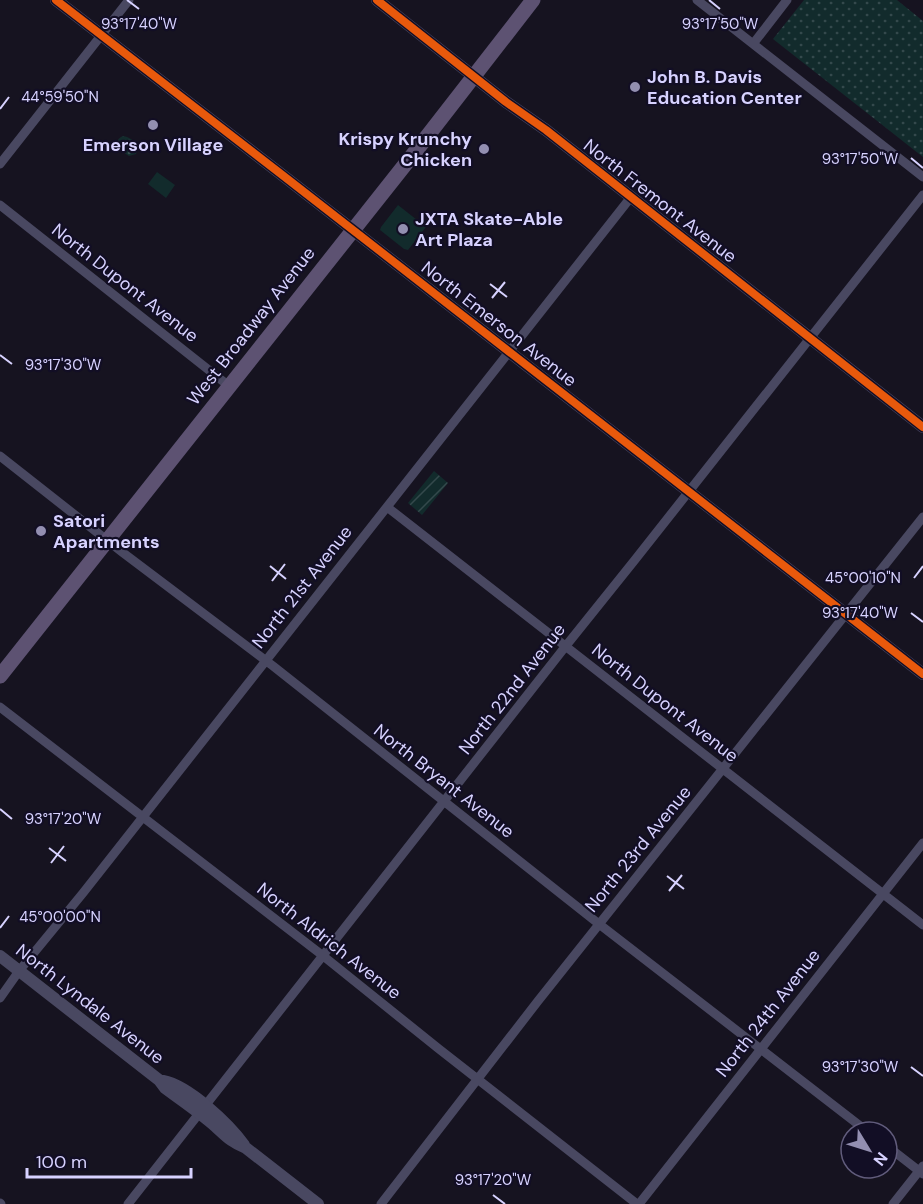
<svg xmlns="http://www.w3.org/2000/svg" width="923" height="1204" font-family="'DM Sans',sans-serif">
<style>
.grass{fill:url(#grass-dots)}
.garden{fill:url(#garden-furrows)}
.pitch{fill:#122b2c}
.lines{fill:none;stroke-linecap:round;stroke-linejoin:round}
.minor{stroke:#494861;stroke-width:9}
.tertiary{stroke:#494861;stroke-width:12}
.primary{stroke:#5d5272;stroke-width:15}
.cycleway-casing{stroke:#120e25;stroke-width:11}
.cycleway{stroke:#e8590c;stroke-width:8}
.ticks{fill:none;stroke:#d7d2ff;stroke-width:2}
.poi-dot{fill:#938fb1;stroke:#120e25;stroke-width:2}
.labels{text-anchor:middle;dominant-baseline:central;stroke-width:4.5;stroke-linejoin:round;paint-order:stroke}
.poi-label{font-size:18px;font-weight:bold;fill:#d7d2ff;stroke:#120e25;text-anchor:start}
.street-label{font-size:18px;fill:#d7d2ff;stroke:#120e25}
.ticks-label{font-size:15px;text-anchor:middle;fill:#d7d2ff;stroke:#120e25;stroke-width:4.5;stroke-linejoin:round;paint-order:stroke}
</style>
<defs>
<pattern id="grass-dots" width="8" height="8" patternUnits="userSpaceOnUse" patternTransform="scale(1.5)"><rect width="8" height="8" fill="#122b2c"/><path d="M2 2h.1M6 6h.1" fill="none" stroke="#34494c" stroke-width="1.8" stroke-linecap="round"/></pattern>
<pattern id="garden-furrows" width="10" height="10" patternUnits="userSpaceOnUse" patternTransform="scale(1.5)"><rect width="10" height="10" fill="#122b2c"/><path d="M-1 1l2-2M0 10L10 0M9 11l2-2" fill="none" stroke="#34494c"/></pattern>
</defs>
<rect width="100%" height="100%" fill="#161320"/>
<path class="grass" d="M804,0H897L923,21V157L773,39Z
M123,136C129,137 136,141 138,148L136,154L129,156L118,149C116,142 117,139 123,136Z"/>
<path class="garden" d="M434,471L448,483L422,515L408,503Z"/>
<path class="pitch" d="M157,172L175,185L166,198L148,184Z
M398,205L426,227L408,250L404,249L380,230L381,227Z"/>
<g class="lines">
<path class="minor" d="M697,0L923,177
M753,44L787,0
M0,164L129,0
M0,205L229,386
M0,456L122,552L273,666L599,924L868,1132
M387,507L923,925
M0,707L322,955L439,1049L637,1204
M0,998L19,971L83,893L631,197
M887,1146L923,1174
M0,1203L1,1204
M128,1204L565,647L634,561L923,195
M381,1204L538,1001L923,517
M639,1204L923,843
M893,1204L923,1166"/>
<path class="tertiary" d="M56,0L281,174L923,674
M377,0L506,102L546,130L923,427
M0,956L159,1080L165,1088C181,1100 199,1112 215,1126C226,1136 231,1142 246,1148L318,1204
M163,1081C189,1086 229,1124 244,1145"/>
<path class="primary" d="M0,676L415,152L533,0"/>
<defs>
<path id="cycleway" d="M56,0L281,174L923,674
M377,0L506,102L546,130L923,427"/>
</defs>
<use href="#cycleway" class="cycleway-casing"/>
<use href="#cycleway" class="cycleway"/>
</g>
<path class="ticks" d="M127,0L139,9M709,0L720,9M0,109L9,97M911,158L923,168M490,284L507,297M492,298L505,282M0,355L12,364M270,566L286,579M914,578L923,566M272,581L285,564M911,613L923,622M0,809L12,819M49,848L66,861M51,863L64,846M667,876L684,889M669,891L682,875M0,928L9,916M911,1067L923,1076M493,1195L505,1204"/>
<g class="poi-dot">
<circle cx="635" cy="87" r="6"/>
<circle cx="153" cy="125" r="6"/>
<circle cx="484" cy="149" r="6"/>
<circle cx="403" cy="229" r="6"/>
<circle cx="41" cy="531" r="6"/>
</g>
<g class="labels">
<g class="poi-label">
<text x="647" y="77">John B. Davis<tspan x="647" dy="21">Education Center</tspan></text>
<text x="472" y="139" text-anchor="end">Krispy Krunchy<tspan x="472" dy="21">Chicken</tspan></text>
<text x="153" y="145" text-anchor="middle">Emerson Village</text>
<text x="415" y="219">JXTA Skate-Able<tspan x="415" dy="21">Art Plaza</tspan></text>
<text x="53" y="521">Satori<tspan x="53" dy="21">Apartments</tspan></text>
</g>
<g class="street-label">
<text transform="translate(660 201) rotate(38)">North Fremont Avenue</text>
<text transform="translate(125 283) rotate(38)">North Dupont Avenue</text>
<text transform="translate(499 324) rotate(38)">North Emerson Avenue</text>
<text transform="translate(251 326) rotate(-52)">West Broadway Avenue</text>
<text transform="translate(302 587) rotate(-52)">North 21st Avenue</text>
<text transform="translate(512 689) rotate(-52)">North 22nd Avenue</text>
<text transform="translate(665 703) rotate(38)">North Dupont Avenue</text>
<text transform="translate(444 781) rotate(38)">North Bryant Avenue</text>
<text transform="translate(638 849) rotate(-51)">North 23rd Avenue</text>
<text transform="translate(329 941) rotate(38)">North Aldrich Avenue</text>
<text transform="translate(90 1004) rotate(38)">North Lyndale Avenue</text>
<text transform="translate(768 1013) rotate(-52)">North 24th Avenue</text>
</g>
</g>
<g class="ticks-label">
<text x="139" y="29">93°17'40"W</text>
<text x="720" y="29">93°17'50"W</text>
<text x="60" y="102">44°59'50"N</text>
<text x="860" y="164">93°17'50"W</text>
<text x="63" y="370">93°17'30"W</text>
<text x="863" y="583">45°00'10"N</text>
<text x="860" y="618">93°17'40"W</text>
<text x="63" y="824">93°17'20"W</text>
<text x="60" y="922">45°00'00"N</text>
<text x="860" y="1072">93°17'30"W</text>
<text x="493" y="1185">93°17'20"W</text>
</g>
<g transform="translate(869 1150) rotate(128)"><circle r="28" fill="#120e25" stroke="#615c7c" stroke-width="1.5"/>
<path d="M0-4.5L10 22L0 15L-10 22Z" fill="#938fb1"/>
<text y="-9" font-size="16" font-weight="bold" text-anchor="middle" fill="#d7d2ff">N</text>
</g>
<path d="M27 1168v9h164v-9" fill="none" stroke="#d7d2ff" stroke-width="3"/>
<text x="36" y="1168" font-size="18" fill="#d7d2ff" stroke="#120e25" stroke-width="4.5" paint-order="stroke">100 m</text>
</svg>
